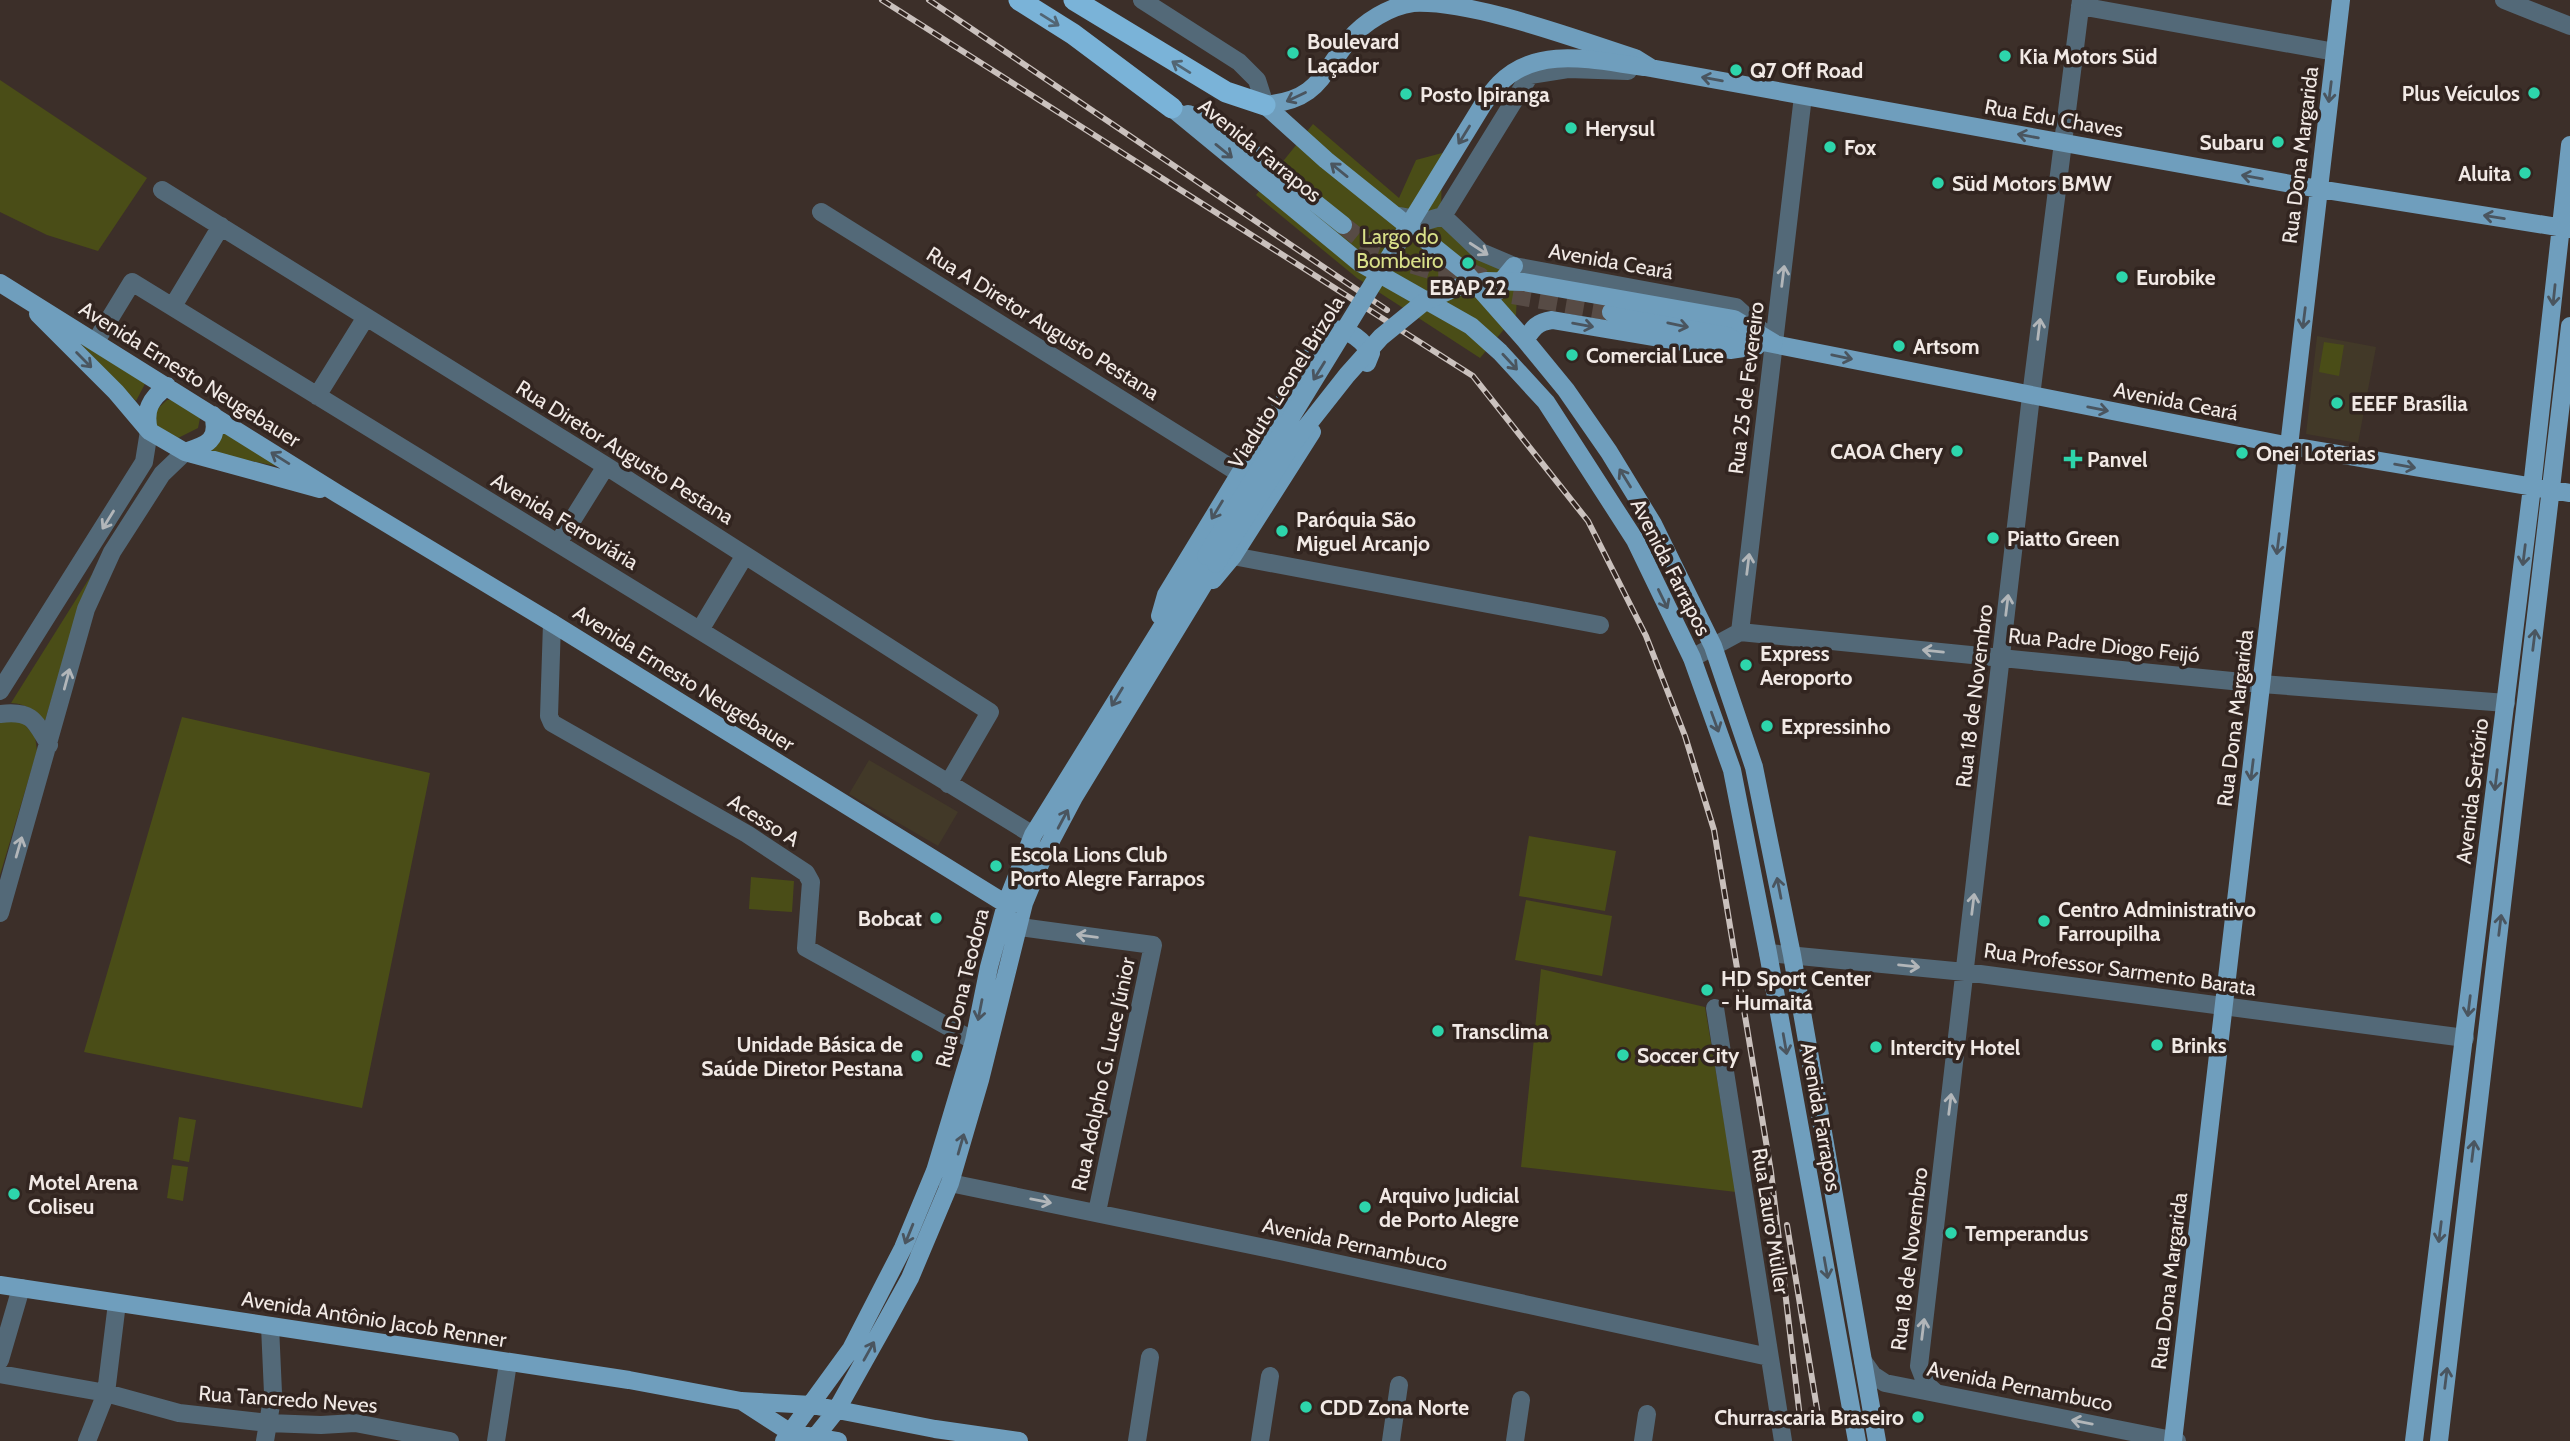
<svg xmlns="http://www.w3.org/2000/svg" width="2570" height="1441" font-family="Cabin,sans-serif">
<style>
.education{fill:#423928}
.green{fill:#4a4d17}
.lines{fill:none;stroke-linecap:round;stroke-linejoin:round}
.major-tunnel{stroke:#574b45;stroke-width:18;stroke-dasharray:18 9;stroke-linecap:butt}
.minor{stroke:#536978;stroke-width:18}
.major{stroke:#6f9ebd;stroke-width:18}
.highway{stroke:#7ab3d8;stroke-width:21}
.rail-casing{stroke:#cac1bd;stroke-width:6}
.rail{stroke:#322520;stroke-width:3.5;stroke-dasharray:10;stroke-linecap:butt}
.major-bridge{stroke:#6f9ebd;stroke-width:18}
.oneway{stroke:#526573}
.oneway2{stroke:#4a555f}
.oneway3{stroke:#b2b6b9}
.poi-dot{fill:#2dd5ab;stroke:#322520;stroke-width:2.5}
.labels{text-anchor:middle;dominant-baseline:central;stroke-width:7;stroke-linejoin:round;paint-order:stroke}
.poi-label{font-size:21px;font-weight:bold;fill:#f1e9e5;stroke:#322520;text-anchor:start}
.street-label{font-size:21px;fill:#f1e9e5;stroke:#322520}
.park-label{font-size:21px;fill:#d9e089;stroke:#322520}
</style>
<rect width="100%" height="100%" fill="#3c2f29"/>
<path class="education" d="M2317,336L2376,347L2358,443L2306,434Z
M869,760L958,812L938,846L849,794Z"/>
<path class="green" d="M0,80L147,178L98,251L47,235L0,212Z
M1313,124L1399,198L1416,160L1442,153L1441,220L1518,272L1516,315L1480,358L1357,278L1256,195Z
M76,339L147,380L136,401Z
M2324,342L2344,345L2339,376L2319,372Z
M179,399L201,413L198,428L172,441L155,429L153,413L167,400Z
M223,425L286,468L202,451Z
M92,574L80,602L45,721C34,710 27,704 11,703Z
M182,717L430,773L362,1108L84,1052Z
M0,722H22L35,736L37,751L0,875Z
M1529,836L1616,851L1605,911L1519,896Z
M751,877L794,881L792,912L749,909Z
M1526,900L1612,916L1602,976L1515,960Z
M1541,969L1705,1007L1736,1192L1521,1167Z
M179,1117L196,1120L189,1162L173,1159Z
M172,1165L188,1167L183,1201L167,1198Z"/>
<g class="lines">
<path class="major-tunnel" d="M1343,225L1377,252L1404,262L1436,272H1470L1480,276L1496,289L1512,295L1611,312"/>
<path class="minor" d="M1142,0L1239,62L1257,80L1265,105
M2504,0L2570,26
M2080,6L2335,52
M162,190L606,466L990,712L948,784
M821,212L1239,473
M1400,216L1426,221L1443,216L1530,75L1568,69L1628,71
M1443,216L1481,252L1514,266L1736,307L1762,331
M173,306L221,226
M96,341L132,282L1033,835
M317,396L366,317
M558,543L606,466
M1233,556L1600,625
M552,623L549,716L552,723L747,834L806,873L811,882L806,948L974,1041
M700,630L745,555
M1740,632L2262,684L2506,703
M1740,632L1803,96
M1692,658L1740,632
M0,691L144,462L149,431
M0,714C31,710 35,720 49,745
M0,913L86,609L112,552L162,474L185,452
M1006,933L1020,927L1153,945L1097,1212
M1768,953L1965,972L2465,1038
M1715,1008L1783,1441
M935,1171L950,1183L1280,1251L1769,1357
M0,1360L21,1288
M1863,1361L1873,1375L1885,1383L2177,1441
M0,1374L106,1393L179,1413L268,1423L321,1425L355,1423L450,1441
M1935,1392L1926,1384L1919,1366L2031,396L2081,0
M87,1441L106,1393L117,1303
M265,1441L273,1393L270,1326
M496,1441L508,1363
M1137,1441L1150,1357
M1260,1441L1270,1376
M1391,1441L1399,1385
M1515,1441L1521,1400
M1643,1441L1647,1414"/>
<path class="major" d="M1645,67L2319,189L2570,229
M1265,105L1326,160L1464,271L1525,340L1566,390L1609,452L1653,524L1713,646L1754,767L1792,955L1877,1441
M1265,105C1318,100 1320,76 1349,40C1364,22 1390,6 1413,3C1472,0 1576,39 1635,58L1651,68
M1172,108L1360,263L1471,326L1500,352L1546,402L1635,540L1692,658L1732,770L1768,953L1857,1441
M1188,114L1219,126L1343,225
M0,283L338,494L552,623L1006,904L1024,903
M1498,291L1500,283L1514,266
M1611,312L2290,446L2570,493
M38,314L116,392L149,431L185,452L320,489
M1525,340C1533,328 1537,322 1552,320L1730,350L1757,346
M149,431C144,410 150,399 167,386
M185,452C206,445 220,441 213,415
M1213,580L1233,556L1312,432
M1160,616L1166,595L1324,335C1340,321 1361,338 1371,353L1367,363
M0,1285L629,1380L741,1401L812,1405L935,1429L1019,1441
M743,1402L791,1433L838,1441
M784,1441L851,1349L903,1248L935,1171L951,1118L974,1041L989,967L1006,904L1033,835L1206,556
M812,1441L836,1411L887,1320L910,1278L950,1183L980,1080L1024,903L1046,850L1074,797L1216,564
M2173,1441L2341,0
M2414,1441L2532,487L2570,145
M2439,1441L2570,326"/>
<path class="highway" d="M1019,0L1073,34L1172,108
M1074,0L1226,92L1265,105"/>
<defs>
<path id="rail" d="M882,0L1473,376L1588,521L1646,636L1685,736L1714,830L1771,1172L1800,1418
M929,0L1387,310
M1787,1225L1818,1415"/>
</defs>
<use href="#rail" class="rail-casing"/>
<use href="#rail" class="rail"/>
<path class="major-bridge" d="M1206,556L1482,106C1487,99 1492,91 1499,84C1537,44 1596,61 1645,67
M1216,564L1291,446L1347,375L1381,337L1424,302L1455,288L1486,281L1524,282L1734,319L1774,343"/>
</g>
<defs><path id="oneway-shaft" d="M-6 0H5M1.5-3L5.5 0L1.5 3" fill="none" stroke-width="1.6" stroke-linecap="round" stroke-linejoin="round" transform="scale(1.75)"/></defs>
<g class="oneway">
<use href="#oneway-shaft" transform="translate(1050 20) rotate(32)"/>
<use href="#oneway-shaft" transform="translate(1181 67) rotate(-148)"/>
</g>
<g class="oneway2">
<use href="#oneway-shaft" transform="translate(1712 79) rotate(-170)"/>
<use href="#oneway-shaft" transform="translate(2330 92) rotate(97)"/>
<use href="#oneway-shaft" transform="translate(1296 97) rotate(155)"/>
<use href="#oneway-shaft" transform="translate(1464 135) rotate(122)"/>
<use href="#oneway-shaft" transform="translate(2028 136) rotate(-170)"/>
<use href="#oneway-shaft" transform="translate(1224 151) rotate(39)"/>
<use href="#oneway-shaft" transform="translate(1339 170) rotate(-141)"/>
<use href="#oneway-shaft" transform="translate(2252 177) rotate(-170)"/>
<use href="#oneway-shaft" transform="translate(2494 217) rotate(-171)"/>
<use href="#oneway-shaft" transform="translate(2554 295) rotate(96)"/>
<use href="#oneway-shaft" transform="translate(2304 318) rotate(97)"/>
<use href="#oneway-shaft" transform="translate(1583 325) rotate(10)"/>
<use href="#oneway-shaft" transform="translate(1678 325) rotate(12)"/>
<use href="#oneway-shaft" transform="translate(1842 357) rotate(12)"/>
<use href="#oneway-shaft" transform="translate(84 360) rotate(45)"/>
<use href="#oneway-shaft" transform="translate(1510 362) rotate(47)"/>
<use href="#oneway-shaft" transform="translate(1319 371) rotate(122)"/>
<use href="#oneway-shaft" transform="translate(2098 409) rotate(11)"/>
<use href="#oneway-shaft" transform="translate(280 458) rotate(-148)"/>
<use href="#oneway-shaft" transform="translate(2405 466) rotate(10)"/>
<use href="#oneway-shaft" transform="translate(1625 478) rotate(-122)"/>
<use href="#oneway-shaft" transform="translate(1217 510) rotate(121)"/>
<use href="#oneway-shaft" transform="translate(2278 544) rotate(97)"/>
<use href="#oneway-shaft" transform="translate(2524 555) rotate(97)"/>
<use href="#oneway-shaft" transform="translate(1663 599) rotate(64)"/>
<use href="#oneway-shaft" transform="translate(2534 640) rotate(-83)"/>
<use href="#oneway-shaft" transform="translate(1117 697) rotate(121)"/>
<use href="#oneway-shaft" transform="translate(1715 722) rotate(70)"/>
<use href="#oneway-shaft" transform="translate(2252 770) rotate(97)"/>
<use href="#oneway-shaft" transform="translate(2496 780) rotate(97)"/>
<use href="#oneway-shaft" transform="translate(1063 819) rotate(-62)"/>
<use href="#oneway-shaft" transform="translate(1779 888) rotate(-101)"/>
<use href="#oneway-shaft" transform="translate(2500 925) rotate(-83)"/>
<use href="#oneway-shaft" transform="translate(2469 1006) rotate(97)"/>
<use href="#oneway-shaft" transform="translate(980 1010) rotate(101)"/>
<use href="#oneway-shaft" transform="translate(1785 1044) rotate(80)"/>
<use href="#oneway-shaft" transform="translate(961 1144) rotate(-74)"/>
<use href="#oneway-shaft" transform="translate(2473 1151) rotate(-83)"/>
<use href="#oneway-shaft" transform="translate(2440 1232) rotate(97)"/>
<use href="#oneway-shaft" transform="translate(909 1234) rotate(112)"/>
<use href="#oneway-shaft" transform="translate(1826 1268) rotate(80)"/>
<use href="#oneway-shaft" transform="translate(869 1351) rotate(-61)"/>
<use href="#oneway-shaft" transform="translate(2446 1378) rotate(-83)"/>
</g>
<g class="oneway3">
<use href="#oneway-shaft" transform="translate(1479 249) rotate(33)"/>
<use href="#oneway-shaft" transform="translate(1783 276) rotate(-83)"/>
<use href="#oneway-shaft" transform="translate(2039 329) rotate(-83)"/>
<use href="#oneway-shaft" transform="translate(108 520) rotate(122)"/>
<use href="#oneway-shaft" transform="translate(1748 564) rotate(-83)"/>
<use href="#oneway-shaft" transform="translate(2007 605) rotate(-83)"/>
<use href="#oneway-shaft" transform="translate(1933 651) rotate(-174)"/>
<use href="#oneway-shaft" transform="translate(67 679) rotate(-75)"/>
<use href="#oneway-shaft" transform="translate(19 847) rotate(-74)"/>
<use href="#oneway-shaft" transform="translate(1973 904) rotate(-83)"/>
<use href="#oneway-shaft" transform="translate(1087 936) rotate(-173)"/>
<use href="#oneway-shaft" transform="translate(1909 966) rotate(6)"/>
<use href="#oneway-shaft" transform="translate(1950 1104) rotate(-83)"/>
<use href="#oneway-shaft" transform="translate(1041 1201) rotate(11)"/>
<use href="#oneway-shaft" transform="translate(1923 1329) rotate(-83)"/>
<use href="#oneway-shaft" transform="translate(2082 1422) rotate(-169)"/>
</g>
<g class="poi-dot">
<circle cx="1293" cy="53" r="7"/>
<circle cx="2005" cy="56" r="7"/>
<circle cx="1736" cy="70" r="7"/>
<circle cx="2534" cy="93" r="7"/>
<circle cx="1406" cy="94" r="7"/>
<circle cx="1571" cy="128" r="7"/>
<circle cx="2278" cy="142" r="7"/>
<circle cx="1830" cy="147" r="7"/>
<circle cx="2525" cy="173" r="7"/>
<circle cx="1938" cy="183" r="7"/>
<circle cx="1468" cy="263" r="7"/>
<circle cx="2122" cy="277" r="7"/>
<circle cx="1899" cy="346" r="7"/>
<circle cx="1572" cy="355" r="7"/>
<circle cx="2337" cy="403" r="7"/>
<circle cx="1957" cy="451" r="7"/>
<circle cx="2242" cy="453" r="7"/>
<path d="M2069.5 448.5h7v7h7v7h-7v7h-7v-7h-7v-7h7z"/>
<circle cx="1282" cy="531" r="7"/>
<circle cx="1993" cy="538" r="7"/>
<circle cx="1746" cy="665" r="7"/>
<circle cx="1767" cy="726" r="7"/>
<circle cx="996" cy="866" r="7"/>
<circle cx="936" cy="918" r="7"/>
<circle cx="2044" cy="921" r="7"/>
<circle cx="1707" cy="990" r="7"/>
<circle cx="1438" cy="1031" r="7"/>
<circle cx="2157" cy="1045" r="7"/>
<circle cx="1876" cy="1047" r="7"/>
<circle cx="1623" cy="1055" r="7"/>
<circle cx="917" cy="1056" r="7"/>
<circle cx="14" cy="1194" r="7"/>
<circle cx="1365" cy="1207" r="7"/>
<circle cx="1951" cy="1233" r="7"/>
<circle cx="1306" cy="1407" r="7"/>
<circle cx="1918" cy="1417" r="7"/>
</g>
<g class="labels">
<g class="poi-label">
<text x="1307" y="41">Boulevard<tspan x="1307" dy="24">Laçador</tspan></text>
<text x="2019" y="56">Kia Motors Süd</text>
<text x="1750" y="70">Q7 Off Road</text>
<text x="2520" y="93" text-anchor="end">Plus Veículos</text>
<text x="1420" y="94">Posto Ipiranga</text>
<text x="1585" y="128">Herysul</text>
<text x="2264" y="142" text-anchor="end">Subaru</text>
<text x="1844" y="147">Fox</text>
<text x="2511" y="173" text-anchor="end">Aluita</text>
<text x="1952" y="183">Süd Motors BMW</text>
<text x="2136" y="277">Eurobike</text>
<text x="1468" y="287" text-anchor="middle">EBAP 22</text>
<text x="1913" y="346">Artsom</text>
<text x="1586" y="355">Comercial Luce</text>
<text x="2351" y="403">EEEF Brasília</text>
<text x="1943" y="451" text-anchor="end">CAOA Chery</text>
<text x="2256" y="453">Onei Loterias</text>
<text x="2087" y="459">Panvel</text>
<text x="1296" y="519">Paróquia São<tspan x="1296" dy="24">Miguel Arcanjo</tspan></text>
<text x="2007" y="538">Piatto Green</text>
<text x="1760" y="653">Express<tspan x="1760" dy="24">Aeroporto</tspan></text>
<text x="1781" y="726">Expressinho</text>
<text x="1010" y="854">Escola Lions Club<tspan x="1010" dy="24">Porto Alegre Farrapos</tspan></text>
<text x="2058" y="909">Centro Administrativo<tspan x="2058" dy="24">Farroupilha</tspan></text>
<text x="922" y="918" text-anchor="end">Bobcat</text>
<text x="1721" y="978">HD Sport Center<tspan x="1721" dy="24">- Humaitá</tspan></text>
<text x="1452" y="1031">Transclima</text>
<text x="903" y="1044" text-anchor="end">Unidade Básica de<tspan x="903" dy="24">Saúde Diretor Pestana</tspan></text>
<text x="2171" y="1045">Brinks</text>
<text x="1890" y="1047">Intercity Hotel</text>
<text x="1637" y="1055">Soccer City</text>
<text x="28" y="1182">Motel Arena<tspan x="28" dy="24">Coliseu</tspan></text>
<text x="1379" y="1195">Arquivo Judicial<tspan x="1379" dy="24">de Porto Alegre</tspan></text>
<text x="1965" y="1233">Temperandus</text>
<text x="1320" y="1407">CDD Zona Norte</text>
<text x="1904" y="1417" text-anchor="end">Churrascaria Braseiro</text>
</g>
<g class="street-label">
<text transform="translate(2054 118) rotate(10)">Rua Edu Chaves</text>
<text transform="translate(1260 150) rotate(39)">Avenida Farrapos</text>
<text transform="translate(2300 155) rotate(-83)">Rua Dona Margarida</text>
<text transform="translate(1611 261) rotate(10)">Avenida Ceará</text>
<text transform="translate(1043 323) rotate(32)">Rua A Diretor Augusto Pestana</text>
<text transform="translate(190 374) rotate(32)">Avenida Ernesto Neugebauer</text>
<text transform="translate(1286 382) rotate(-58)">Viaduto Leonel Brizola</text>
<text transform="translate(1746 388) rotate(-83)">Rua 25 de Fevereiro</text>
<text transform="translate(2176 401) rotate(11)">Avenida Ceará</text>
<text transform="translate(625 452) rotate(32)">Rua Diretor Augusto Pestana</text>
<text transform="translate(565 521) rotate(31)">Avenida Ferroviária</text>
<text transform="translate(1671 567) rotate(63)">Avenida Farrapos</text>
<text transform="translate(2104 645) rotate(6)">Rua Padre Diogo Feijó</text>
<text transform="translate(684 678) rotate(32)">Avenida Ernesto Neugebauer</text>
<text transform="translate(1974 696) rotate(-83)">Rua 18 de Novembro</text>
<text transform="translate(2235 718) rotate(-83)">Rua Dona Margarida</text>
<text transform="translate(2472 791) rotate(-83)">Avenida Sertório</text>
<text transform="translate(764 820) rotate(32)">Acesso A</text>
<text transform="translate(2120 969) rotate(8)">Rua Professor Sarmento Barata</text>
<text transform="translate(962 988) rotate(-76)">Rua Dona Teodora</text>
<text transform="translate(1103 1074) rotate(-78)">Rua Adolpho G. Luce Júnior</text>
<text transform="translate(1821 1117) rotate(80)">Avenida Farrapos</text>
<text transform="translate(1771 1221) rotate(81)">Rua Lauro Müller</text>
<text transform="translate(1355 1244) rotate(12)">Avenida Pernambuco</text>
<text transform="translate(1909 1259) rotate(-83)">Rua 18 de Novembro</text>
<text transform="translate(2169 1281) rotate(-83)">Rua Dona Margarida</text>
<text transform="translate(374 1319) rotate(9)">Avenida Antônio Jacob Renner</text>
<text transform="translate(2020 1386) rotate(11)">Avenida Pernambuco</text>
<text transform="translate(288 1399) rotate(4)">Rua Tancredo Neves</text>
</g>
<g class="park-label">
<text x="1400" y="236">Largo do<tspan x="1400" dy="24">Bombeiro</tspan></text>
</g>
</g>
</svg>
